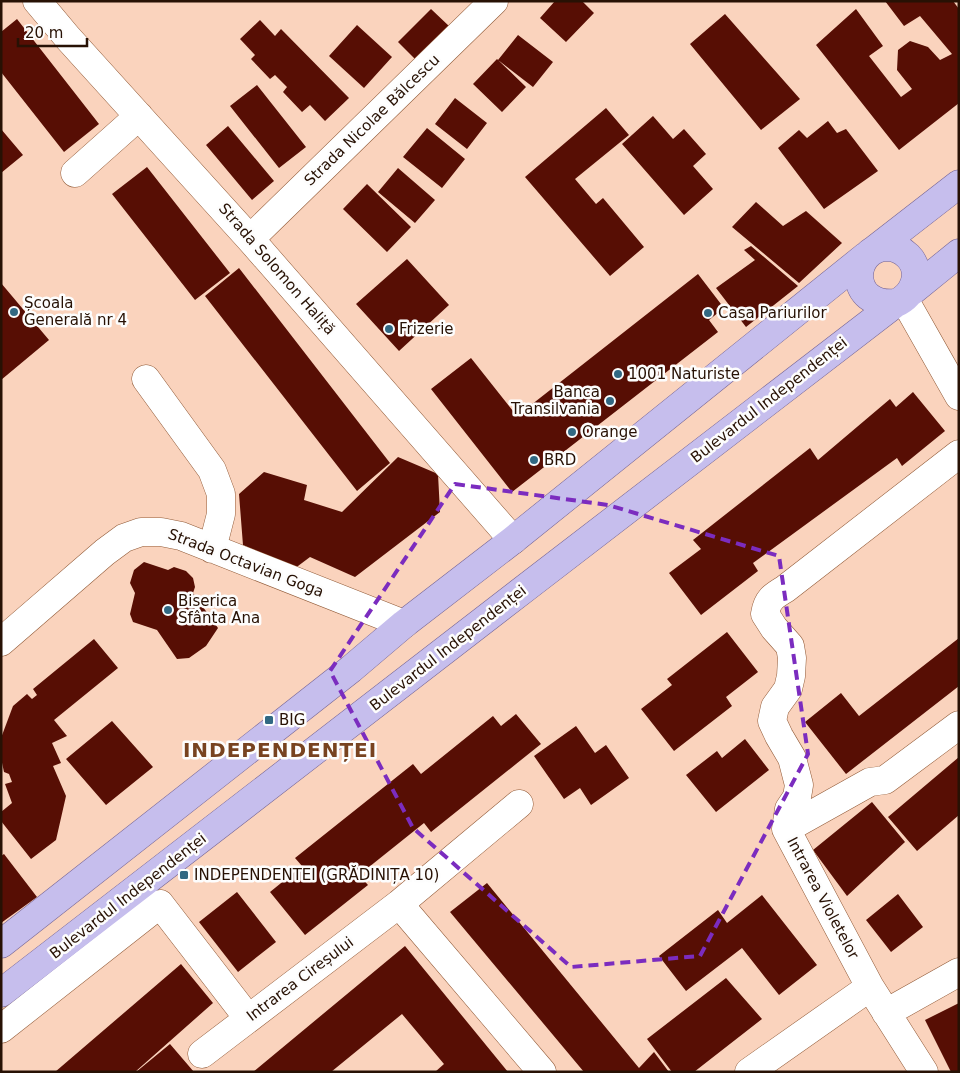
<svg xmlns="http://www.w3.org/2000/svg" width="960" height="1073" font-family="'DejaVu Sans',sans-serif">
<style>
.building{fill:#570e04}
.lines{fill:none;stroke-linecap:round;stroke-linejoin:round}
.minor-casing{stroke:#915a37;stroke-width:29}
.major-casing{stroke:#766594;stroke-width:29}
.minor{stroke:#fff;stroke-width:28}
.major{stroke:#c6beed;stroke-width:28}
.marked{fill:none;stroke:#7b2cbf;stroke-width:4;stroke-dasharray:10 6;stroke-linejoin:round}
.poi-dot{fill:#316883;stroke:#fdfdfd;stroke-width:2}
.labels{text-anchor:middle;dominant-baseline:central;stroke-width:5;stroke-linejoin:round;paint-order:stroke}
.street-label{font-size:15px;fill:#271104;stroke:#fdfdfd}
.poi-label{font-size:15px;fill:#271104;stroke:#fdfdfd;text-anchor:start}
.district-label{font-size:20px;font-weight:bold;letter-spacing:1px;fill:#784320;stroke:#fdfdfd}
</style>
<rect width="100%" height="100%" fill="#fad3bd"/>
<path class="building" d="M555,1H582L594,13L566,42L540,18Z
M885,1H953L959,9V103L899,150L816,45L856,9L883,46L869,56L901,97L912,89L897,70L898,50L910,41L928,47L940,60L952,54L920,16L904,26Z
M431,9L450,27L417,61L398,42Z
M725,14L800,99L761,130L690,44Z
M17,19L99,124L64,152L1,72V32Z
M260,20L275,36L281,29L349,98L325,121L310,105L302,112L283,92L287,87L275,75L270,79L251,59L255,55L240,39Z
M357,25L392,57L364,88L329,56Z
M518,35L553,62L533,87L498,60Z
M497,59L526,87L502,112L473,84Z
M257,85L306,147L279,168L230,106Z
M455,98L487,123L467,149L435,124Z
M606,108L629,135L575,179L596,204L603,198L644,247L610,276L525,177Z
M653,116L673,139L684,129L706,154L693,166L713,189L684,215L622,144Z
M828,121L837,133L846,129L878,171L824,209L778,148L799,130L807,138Z
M228,126L274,181L252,200L206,145Z
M427,128L465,159L442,188L403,157Z
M1,129L23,155L1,173Z
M147,167L230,273L195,300L112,194Z
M398,168L435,200L415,223L378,192Z
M367,184L411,227L387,252L343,209Z
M756,202L783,226L806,211L842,243L799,283L732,227Z
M751,246L798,286L746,327L716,288L755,260L744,250Z
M407,259L449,305L399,351L356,304Z
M239,268L390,463L357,491L205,296Z
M698,274L724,308L709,320L718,332L512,492L431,389L471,358L517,416Z
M1,283L49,340L1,380Z
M913,392L945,431L902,466L897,458L753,563L758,571L701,615L669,573L701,549L693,540L810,448L818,460L890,399L896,407Z
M398,457L438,474L440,512L355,577L310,557L294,569L243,545L239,494L264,472L307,485L304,500L342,512Z
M144,562L168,570L174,567L186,571L193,578L195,587L193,593L218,628L206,646L189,658L177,659L157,630L133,622L130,614L135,593L130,583L134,570Z
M727,632L758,672L726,697L732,706L674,751L641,709L672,685L667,679Z
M959,638V686L846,774L805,722L841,693L859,716Z
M94,639L118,668L54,720L67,736L52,743L61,763L53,766L66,796L56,840L31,859L1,821V812L12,803L5,784L12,782L9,774L4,772L1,758V738L13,706L27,694L32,699L37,695L33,689Z
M516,714L541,744L431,832L424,823L359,875L368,885L305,935L270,892L302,866L295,858L413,764L421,774L493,716L501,726Z
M112,721L153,767L106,805L66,759Z
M576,726L595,753L606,745L629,778L591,805L580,788L564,799L534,756Z
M745,739L769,770L716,812L686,775L717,751L722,758Z
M959,757V815L917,851L888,817Z
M872,802L905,842L847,896L813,850Z
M4,854L37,897L1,923V856Z
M487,883L639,1068L654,1052L669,1072H584L450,912Z
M237,892L276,942L238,972L199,922Z
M898,894L923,927L891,952L866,920Z
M762,895L817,965L779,995L742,948L686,991L659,956L718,910L727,923Z
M405,946L508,1072H435L444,1064L402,1014L331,1072H253Z
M181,964L213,1003L135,1072H55Z
M726,978L762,1019L694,1072H672L647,1039Z
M959,1003V1072H951L925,1020Z
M170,1044L194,1072H136Z"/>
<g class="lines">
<defs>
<path id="minor" d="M37,1L68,38L250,239L513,540
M75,173L139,116
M250,239L494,1
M904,299L959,396
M146,379L212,470L221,494V514L212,549
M1,642L105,552L124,538L141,532H161L181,536L404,624
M786,829L789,809L797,797L799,785L792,758L779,736L772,721L775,707L788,689L791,676L792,658L790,646L774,628L765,614C767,600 773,596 785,589L959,454
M786,829L870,987L924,1072
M786,829L870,782L885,780L959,725
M399,904L542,1072
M886,1013L959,972
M1,1029L160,904L248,1018
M202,1054L399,904L519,804
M749,1072L870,987"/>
<path id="major" d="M874,250L959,184
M911,292L959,253
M1,944L351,669L404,624L513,540L866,256
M1,993C299,763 597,532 896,303C915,295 923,271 908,256C902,250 895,247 887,247C850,248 847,308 896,303"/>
</defs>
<use href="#minor" class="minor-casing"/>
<use href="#major" class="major-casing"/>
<use href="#minor" class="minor"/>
<use href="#major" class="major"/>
</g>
<path class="marked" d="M455,484L608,505L779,556L808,754L700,956L571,967L413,828L330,671Z"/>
<g class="poi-dot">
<circle cx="14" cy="312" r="5"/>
<circle cx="708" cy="313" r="5"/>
<circle cx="389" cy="329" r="5"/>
<circle cx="618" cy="374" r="5"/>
<circle cx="610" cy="401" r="5"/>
<circle cx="572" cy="432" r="5"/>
<circle cx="534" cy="460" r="5"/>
<circle cx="168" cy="610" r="5"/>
<rect x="264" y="715" width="10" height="10" rx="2.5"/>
<rect x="179" y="870" width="10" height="10" rx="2.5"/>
</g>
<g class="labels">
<g class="street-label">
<text transform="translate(372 120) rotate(-44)">Strada Nicolae Bălcescu</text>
<text transform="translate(277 269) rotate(49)">Strada Solomon Haliță</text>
<text transform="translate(769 400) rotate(-38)">Bulevardul Independenței</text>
<text transform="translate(246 563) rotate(21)">Strada Octavian Goga</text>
<text transform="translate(448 648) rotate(-38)">Bulevardul Independenței</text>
<text transform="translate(128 896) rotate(-38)">Bulevardul Independenței</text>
<text transform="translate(823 898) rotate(62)">Intrarea Violetelor</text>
<text transform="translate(300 979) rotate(-37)">Intrarea Cireșului</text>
</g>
<g class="poi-label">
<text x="24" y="303">Școala<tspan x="24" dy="17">Generală nr 4</tspan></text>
<text x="718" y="313">Casa Pariurilor</text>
<text x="399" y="329">Frizerie</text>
<text x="628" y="374">1001 Naturiste</text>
<text x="600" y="392" text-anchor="end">Banca<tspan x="600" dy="17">Transilvania</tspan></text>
<text x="582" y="432">Orange</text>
<text x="544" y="460">BRD</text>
<text x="178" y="601">Biserica<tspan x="178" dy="17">Sfânta Ana</tspan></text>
<text x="279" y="720">BIG</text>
<text x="194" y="875">INDEPENDENTEI (GRĂDINIȚA 10)</text>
</g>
<g class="district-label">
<text x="280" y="750">INDEPENDENȚEI</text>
</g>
</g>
<rect width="960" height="1073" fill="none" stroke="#271104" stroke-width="5"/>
<path d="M18 38v8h69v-8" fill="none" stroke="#271104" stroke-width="2.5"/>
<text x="25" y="38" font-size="15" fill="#271104" stroke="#fdfdfd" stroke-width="4" paint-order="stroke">20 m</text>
</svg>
